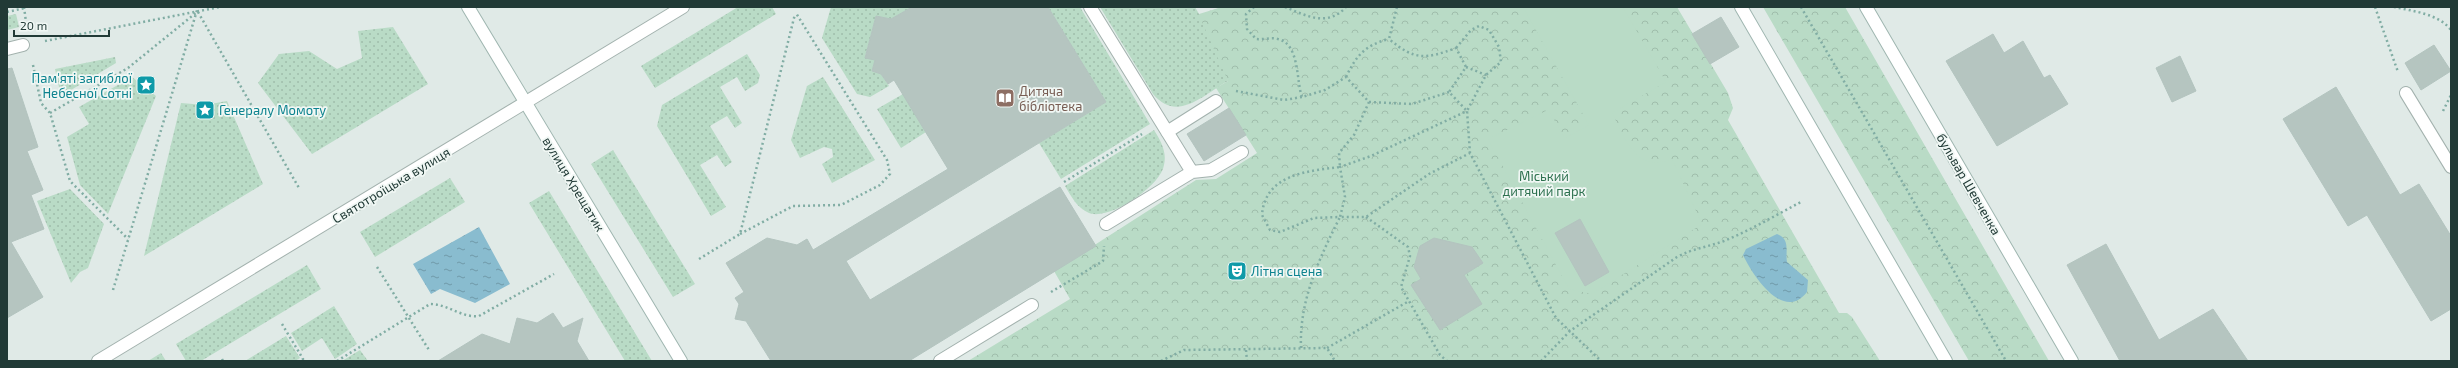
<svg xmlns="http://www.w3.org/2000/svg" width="2458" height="368" font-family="'Exo 2',sans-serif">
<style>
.grass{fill:url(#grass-dots)}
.park{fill:url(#park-crowns)}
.pitch{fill:#b9dbc6}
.water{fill:url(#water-ripples)}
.building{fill:#b5c5c0;stroke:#b3c4bf}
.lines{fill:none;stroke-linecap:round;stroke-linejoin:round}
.service-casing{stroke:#a3b2ae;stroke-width:14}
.minor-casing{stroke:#a3b2ae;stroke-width:14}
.tertiary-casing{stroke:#a3b2ae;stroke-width:14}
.secondary-casing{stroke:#9fb6b0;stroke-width:14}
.path{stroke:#81ada4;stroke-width:2.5;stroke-dasharray:2 3;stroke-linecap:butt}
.service{stroke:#fff;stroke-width:12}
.minor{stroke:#fff;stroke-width:12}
.tertiary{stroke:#fff;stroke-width:12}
.secondary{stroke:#fff;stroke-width:12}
.labels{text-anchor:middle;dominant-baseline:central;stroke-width:3.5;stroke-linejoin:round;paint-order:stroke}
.culture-label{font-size:13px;fill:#0d838f;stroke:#f0f7f4;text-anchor:start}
.education-label{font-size:13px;fill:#785e54;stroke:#f0f7f4;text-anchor:start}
.park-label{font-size:13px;fill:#2c704e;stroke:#f0f7f4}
.street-label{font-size:13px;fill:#213a36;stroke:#f0f7f4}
</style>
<defs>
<pattern id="grass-dots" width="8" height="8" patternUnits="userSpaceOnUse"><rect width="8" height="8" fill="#b9dbc6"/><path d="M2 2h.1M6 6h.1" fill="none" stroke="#9fbdab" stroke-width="1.8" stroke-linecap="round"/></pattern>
<pattern id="park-crowns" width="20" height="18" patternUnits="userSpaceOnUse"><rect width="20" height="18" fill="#b9dbc6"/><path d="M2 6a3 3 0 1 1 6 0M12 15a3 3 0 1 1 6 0" fill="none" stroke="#9fbdab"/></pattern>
<pattern id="water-ripples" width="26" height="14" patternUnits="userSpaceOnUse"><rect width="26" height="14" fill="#89bccf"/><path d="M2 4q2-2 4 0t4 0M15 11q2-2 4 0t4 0" fill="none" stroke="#709aa9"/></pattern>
</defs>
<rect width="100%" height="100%" fill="#e0eae7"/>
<path class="grass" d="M738,7H772L776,14L655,88L641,66Z
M831,7H912L891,19L876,16L865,57L875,60L872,71L881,74L889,86L870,97L857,94L822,38Z
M1048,7H1080L1150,124L1061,179L1039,143L1106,102Z
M1100,7H1195L1199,14L1222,7L1228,81C1203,95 1177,123 1153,94Z
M16,14L19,27L7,30V16Z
M393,27L428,84L312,154L258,83L279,54L309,51L337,69L362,58L358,31Z
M747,54L760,75L758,83L745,91L737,77L720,87L742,123L735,128L727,116L710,126L732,162L725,167L717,155L700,165L726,207L711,216L657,126L662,105Z
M115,57L116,63L61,96L55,69Z
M132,77L156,96L108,214L80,185L67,137L89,124L79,107Z
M823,77L875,160L832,183L822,164L833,157L832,149L824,147L800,158L791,140L807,86Z
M903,94L926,132L901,148L877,109Z
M227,101L263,184L144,256L181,103L205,105Z
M1154,130C1161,141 1167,152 1164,165C1161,186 1109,221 1089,213C1077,208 1071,196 1065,186Z
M613,150L695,284L673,297L591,164Z
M450,178L465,202L375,257L360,232Z
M70,189L104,224L88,268L80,272L71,283L37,201Z
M549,191L652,361H625L529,203Z
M307,265L321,289L201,361H186L176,344Z
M334,306L357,344L335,359L322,338L302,351L291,333Z
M286,336L300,358L295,361H245Z
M360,350L368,361H342Z
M161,353L166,361H148Z"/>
<path class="park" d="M1222,7H1677L1728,93L1733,108L1728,120L1839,313H1847L1852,317L1880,361H968L1070,299L1054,271L1196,180L1216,179L1257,153L1216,88L1228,81L1199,15Z
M1763,7H1845L2049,361H1969Z"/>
<path class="pitch" d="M1523,7H1623L1666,82L1612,113C1626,139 1635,173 1672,159L1702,224L1592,294L1569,289L1488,139L1548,110L1565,138L1589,125Z"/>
<path class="water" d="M479,227L510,284L475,303L440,289L431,294L413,264Z
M1777,234C1791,239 1785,252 1787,262L1808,280L1807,292C1783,323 1752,274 1743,255L1746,249Z"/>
<path class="building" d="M912,7H1048L1106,102L846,261L870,300L1060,187L1096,246L909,361H771L746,321L735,319L739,304L735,298L744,292L726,263L767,238L797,245L807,239L813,250L948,169L894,80L888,84L881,74L872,71L875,60L865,58L876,16L891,19Z
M1721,17L1739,47L1710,64L1692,34Z
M1993,34L2004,53L2023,41L2044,78L2050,75L2068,104L1997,146L1946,61Z
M2434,45L2451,71L2421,90L2405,63Z
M2180,56L2196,91L2172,102L2156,68Z
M12,68L38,147L27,151L43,190L31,195L44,229L11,242L43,297L7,318V69Z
M2336,87L2400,195L2419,184L2451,236V309L2431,321L2367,215L2348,226L2283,119Z
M1229,108L1246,135L1204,161L1187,134Z
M1580,219L1609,272L1585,286L1555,233Z
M1434,238L1472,247L1483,263L1464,275L1482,304L1440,330L1411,285L1421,279L1414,267L1420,246Z
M2106,244L2159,340L2213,309L2248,361H2120L2067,265Z
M553,313L563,328L583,318L577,341L589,361H438L482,334L510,344L517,318L537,323Z"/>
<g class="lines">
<defs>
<path id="service" d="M1090,7L1192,172L1106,224
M2406,93L2451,167
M1167,132L1216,101
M1192,172L1211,170L1242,152
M940,361L1032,305"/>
<path id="minor" d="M7,49L23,45"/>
<path id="tertiary" d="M98,361L683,7"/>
<path id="secondary" d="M468,7L681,361
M1741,7L1946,361
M1866,7L2072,361"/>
</defs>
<use href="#service" class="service-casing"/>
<use href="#minor" class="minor-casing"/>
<use href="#tertiary" class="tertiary-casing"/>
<use href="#secondary" class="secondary-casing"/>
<path class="path" d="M24,7L26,22
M1254,7L1246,14L1247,29L1256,39C1263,40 1271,37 1278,39C1300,44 1296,81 1302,97L1325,90L1346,77L1369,102L1354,135L1339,153L1340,167C1308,171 1265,174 1262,215L1270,230L1280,232L1314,218L1340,217L1345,197L1340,167L1371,156L1467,111L1470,153
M1285,7C1305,15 1327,28 1346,7
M1397,7L1389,39C1415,61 1426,59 1456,48L1466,67L1449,92L1467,111L1486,75L1501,62L1499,47L1489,30L1479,26L1471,30L1456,48
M1801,7L2006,361
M2375,7L2398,72
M2394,7C2413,11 2439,14 2451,30
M7,12L25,8
M198,12L299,188
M45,41L220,7
M33,65L41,103L50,113L70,181L128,239
M1466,67L1486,75
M1346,77C1356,56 1365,45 1389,39
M1236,91L1284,100L1302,97
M1369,102L1412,104L1449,92
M2443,111L2451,95
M50,113L128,68L197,12
M1064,182L1142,134
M1366,217L1408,247L1410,256L1401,287L1409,301
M740,234L793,206L841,205L880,185L890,174L887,160L796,13
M699,259L740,234L795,14
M377,267L429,350
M113,290L198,7
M1051,292L1103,261L1104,246
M282,324L303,359L299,361
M1301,348C1299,301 1319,259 1340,217H1366L1429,174L1470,153L1556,318L1601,361
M1327,348L1409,301L1440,355L1447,361
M1246,350L1247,361
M222,359L223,361
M337,361L430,304C448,304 461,318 479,316L554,274
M1161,361L1184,350L1327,348L1335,361
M1541,361L1570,331L1677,257C1694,248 1708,247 1724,241C1751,230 1776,215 1801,202"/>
<use href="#service" class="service"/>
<use href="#minor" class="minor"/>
<use href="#tertiary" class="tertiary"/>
<use href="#secondary" class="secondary"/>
</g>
<defs>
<symbol id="sight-square" viewBox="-11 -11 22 22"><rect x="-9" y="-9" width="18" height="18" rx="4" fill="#0f9aa8" stroke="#f0f7f4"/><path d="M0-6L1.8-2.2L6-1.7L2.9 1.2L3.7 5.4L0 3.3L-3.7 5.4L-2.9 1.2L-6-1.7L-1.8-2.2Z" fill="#fff"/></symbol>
<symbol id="library-square" viewBox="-11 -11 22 22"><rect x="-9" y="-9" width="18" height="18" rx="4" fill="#8d6e63" stroke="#f0f7f4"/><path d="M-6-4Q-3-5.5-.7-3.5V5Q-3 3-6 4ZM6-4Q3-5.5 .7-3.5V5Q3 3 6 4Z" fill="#fff"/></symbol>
<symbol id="theatre-square" viewBox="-11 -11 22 22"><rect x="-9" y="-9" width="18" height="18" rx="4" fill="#0f9aa8" stroke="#f0f7f4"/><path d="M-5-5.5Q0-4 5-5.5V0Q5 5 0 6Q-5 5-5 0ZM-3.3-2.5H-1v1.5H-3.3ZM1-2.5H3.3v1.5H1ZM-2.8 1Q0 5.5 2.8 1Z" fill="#fff"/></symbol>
</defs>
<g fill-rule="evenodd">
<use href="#sight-square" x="135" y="74" width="22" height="22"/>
<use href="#library-square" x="994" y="87" width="22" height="22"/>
<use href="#sight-square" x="194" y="99" width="22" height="22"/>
<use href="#theatre-square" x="1226" y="260" width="22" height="22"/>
</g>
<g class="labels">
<g class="culture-label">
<text x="132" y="78" text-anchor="end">Пам'яті загиблої<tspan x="132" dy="15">Небесної Сотні</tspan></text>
<text x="219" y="110">Генералу Момоту</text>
<text x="1251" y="271">Літня сцена</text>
</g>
<g class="education-label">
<text x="1019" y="91">Дитяча<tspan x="1019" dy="15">бібліотека</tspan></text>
</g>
<g class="park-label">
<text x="1544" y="176">Міський<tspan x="1544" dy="15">дитячий парк</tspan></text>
</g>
<g class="street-label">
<text transform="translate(574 184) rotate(59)">вулиця Хрещатик</text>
<text transform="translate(1969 184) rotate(60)">бульвар Шевченка</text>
<text transform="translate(391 185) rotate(-31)">Святотроїцька вулиця</text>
</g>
</g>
<rect width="2458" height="368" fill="none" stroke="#213a36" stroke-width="16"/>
<path d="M14 30v6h95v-6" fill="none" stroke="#213a36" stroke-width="2"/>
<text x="20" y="30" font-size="12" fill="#213a36" stroke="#f0f7f4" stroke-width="3" paint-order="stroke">20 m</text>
</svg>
